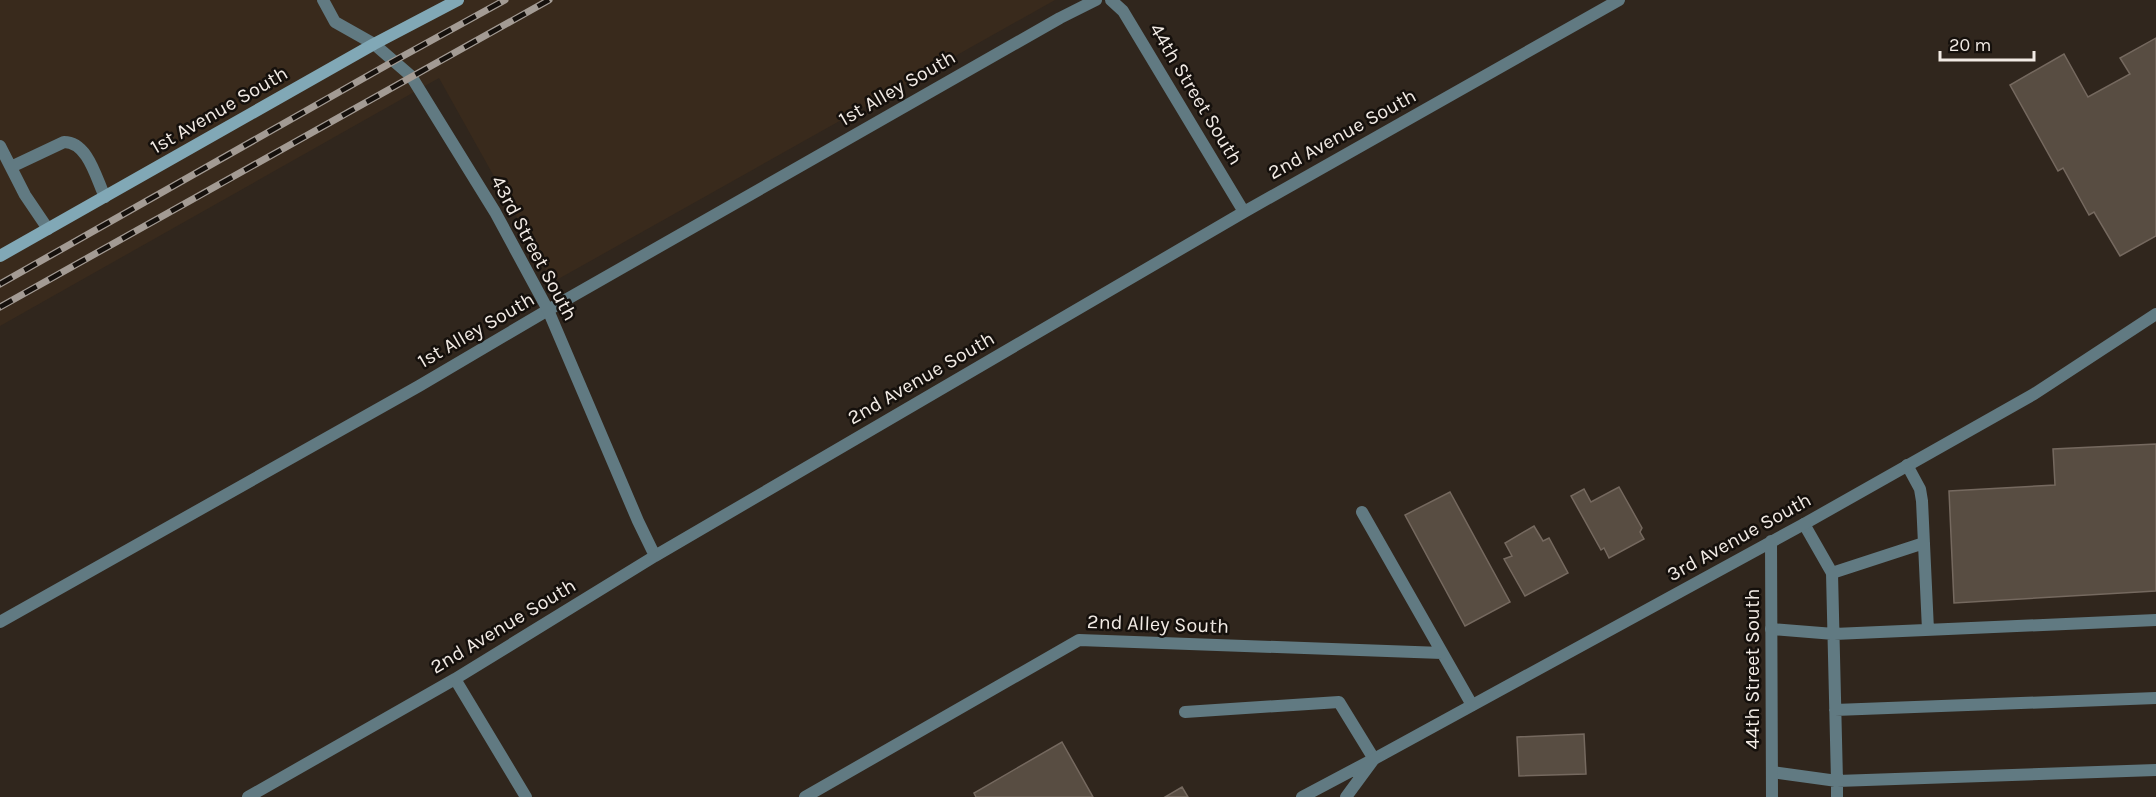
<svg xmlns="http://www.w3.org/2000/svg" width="2156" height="797" font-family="Karla,sans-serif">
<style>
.built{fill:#392a1c}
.building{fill:#584d42;stroke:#75695f;stroke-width:1.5}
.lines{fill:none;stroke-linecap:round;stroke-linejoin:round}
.lane{stroke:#617a82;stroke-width:12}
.street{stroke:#617a82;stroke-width:12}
.secondary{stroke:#81a8b6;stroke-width:12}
.rail-casing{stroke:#a39b94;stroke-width:7}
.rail{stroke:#15100c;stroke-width:4.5;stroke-dasharray:14;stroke-linecap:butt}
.labels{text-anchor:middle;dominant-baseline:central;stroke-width:5;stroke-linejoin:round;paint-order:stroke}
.street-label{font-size:20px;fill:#f1eae4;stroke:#15100c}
</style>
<rect width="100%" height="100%" fill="#30261d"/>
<path class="built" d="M0,0H1055L553,282L439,78L0,326Z"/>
<path class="building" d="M2156,38V236L2120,256L2094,212L2089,215L2063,168L2058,171L2010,85L2064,54L2088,97L2130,74L2120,58Z
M2156,444V591L1954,603L1949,491L2055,485L2053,449Z
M1619,487L1642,528L1640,532L1644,539L1609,558L1604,548L1601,550L1571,496L1584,489L1591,502Z
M1450,492L1510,602L1465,626L1405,515Z
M1534,526L1543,541L1549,538L1568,573L1525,596L1504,559L1512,556L1505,543Z
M1584,734L1586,774L1519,776L1517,737Z
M1062,742L1093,797H976L974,793Z
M1182,787L1188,797H1165Z"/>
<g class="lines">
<path class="lane" d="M0,146L25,195L48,229
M11,167L64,142C88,142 96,178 105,197
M1907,465L1920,489L1922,501L1928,630
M1362,512L1472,705
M1832,573L1924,543
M0,622L419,386L548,310L1060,18L1096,0
M1771,629L1834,634L2156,620
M1835,710L2156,698
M1185,712L1339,702L1374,759
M1772,772L1837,781L1832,573L1804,524
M805,797L1079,640L1442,653
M1837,797V781L2156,770"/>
<path class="street" d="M323,0L335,22L374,44L411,76L495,212L548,310L638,521L655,556
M1111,0L1123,11L1244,212
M1771,541L1772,797
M455,679L526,797
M248,797L455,679L655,556L1244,212L1619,0
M1302,797L1370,761
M1346,797L1374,759L1804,524L2034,394L2156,314"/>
<path class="secondary" d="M0,256L374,44L458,0"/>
<defs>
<path id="rail" d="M0,284L394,61L505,0
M0,307L549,0"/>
</defs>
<use href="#rail" class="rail-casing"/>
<use href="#rail" class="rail"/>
</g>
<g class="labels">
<g class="street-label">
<text transform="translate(897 88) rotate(-30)">1st Alley South</text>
<text transform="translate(1196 94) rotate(59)">44th Street South</text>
<text transform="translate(219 110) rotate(-30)">1st Avenue South</text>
<text transform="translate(1342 134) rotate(-29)">2nd Avenue South</text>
<text transform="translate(534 248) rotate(62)">43rd Street South</text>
<text transform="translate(476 330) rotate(-30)">1st Alley South</text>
<text transform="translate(921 378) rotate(-30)">2nd Avenue South</text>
<text transform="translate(1739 537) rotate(-29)">3rd Avenue South</text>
<text transform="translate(1158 624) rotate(2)">2nd Alley South</text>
<text transform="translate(503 626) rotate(-31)">2nd Avenue South</text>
<text transform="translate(1752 669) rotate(-90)">44th Street South</text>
</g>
</g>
<path d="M1940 51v9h94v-9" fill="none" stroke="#f1eae4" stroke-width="3"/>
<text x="1949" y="51" font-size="18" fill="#f1eae4" stroke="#15100c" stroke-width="4.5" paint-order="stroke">20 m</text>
</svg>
